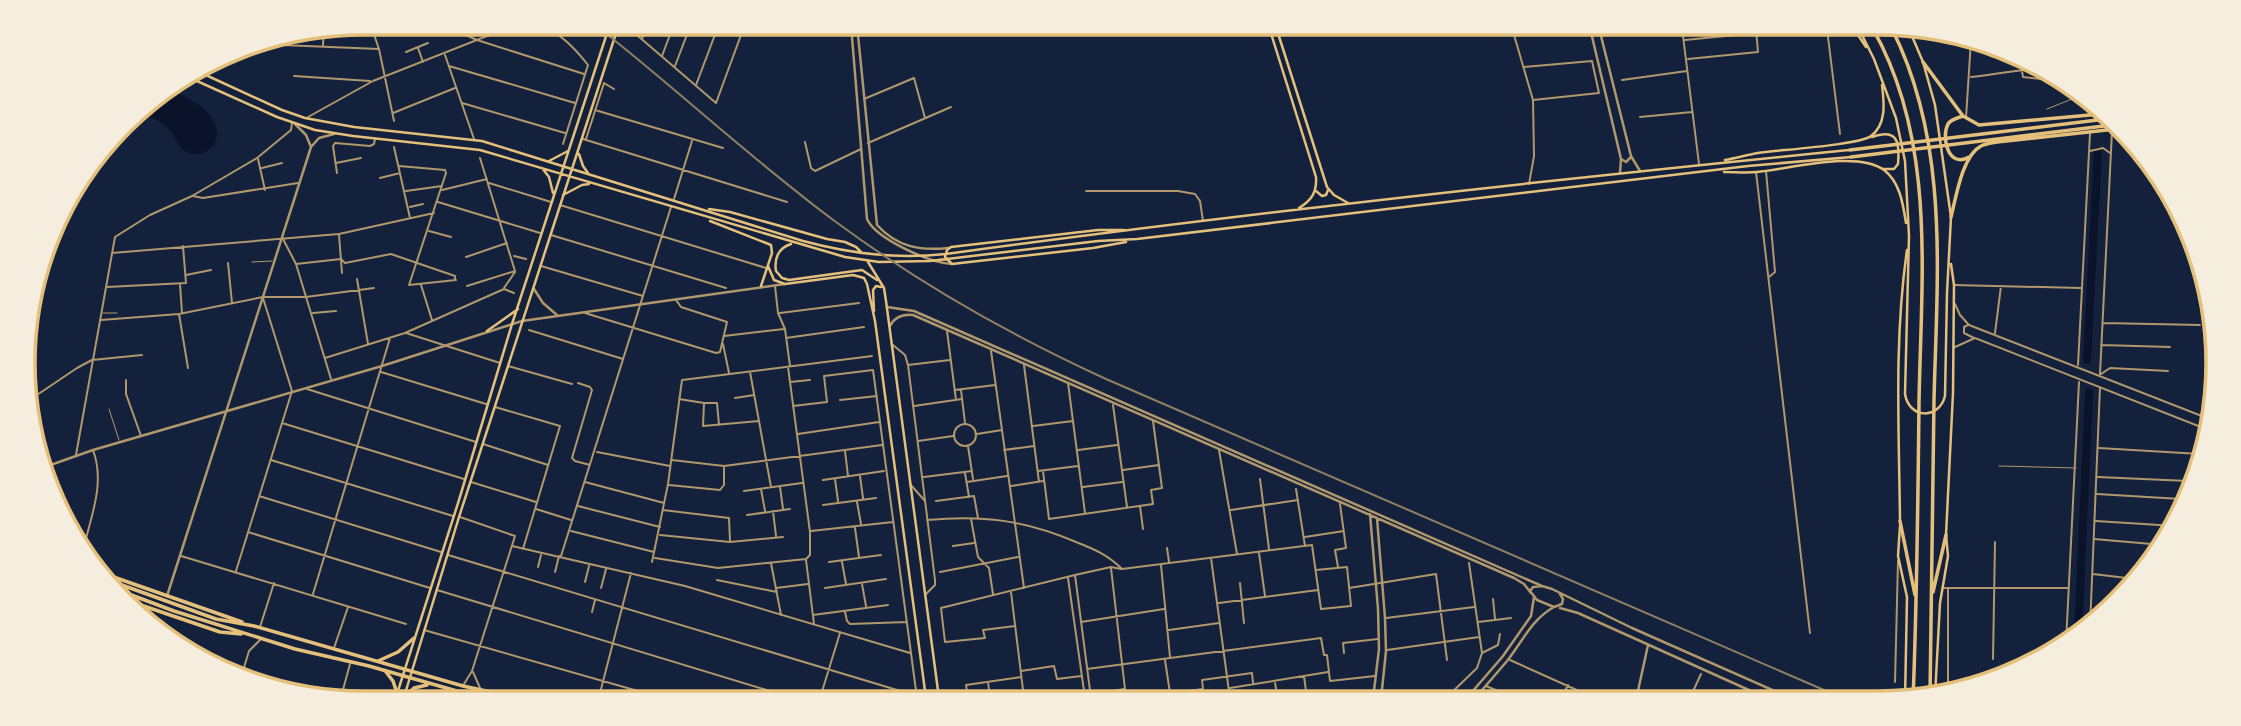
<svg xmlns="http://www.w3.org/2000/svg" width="2241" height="726" font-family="'DM Sans',sans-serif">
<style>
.water{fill:#0b132b}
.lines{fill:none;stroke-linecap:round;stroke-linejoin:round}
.river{stroke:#0b132b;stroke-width:8}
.service{stroke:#b1986c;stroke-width:1}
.minor{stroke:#b1986c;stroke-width:2}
.tertiary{stroke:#b1986c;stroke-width:2.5}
.secondary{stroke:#e5c07b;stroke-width:2.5}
.primary{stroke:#e5c07b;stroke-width:3.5}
.trunk{stroke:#e5c07b;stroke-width:3.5}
.rail{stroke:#918062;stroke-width:2}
.rim{fill:none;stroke:#e5c07b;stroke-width:3.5}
</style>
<rect width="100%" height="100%" fill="#14213d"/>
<path class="water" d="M167,90C186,95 216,110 217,133C218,148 200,159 187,152C180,149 177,142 174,136C165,121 149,114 132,115L138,107Z"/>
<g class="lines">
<path class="river" d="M2087,360L2098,151
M2078,635L2089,392"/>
<path class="service" d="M2047,109L2082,95
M252,262L272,261
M103,313H117
M109,409L119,440
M1999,466L2076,468
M2093,612L2106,614"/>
<path class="minor" d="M370,23L379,49L394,121
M439,23L477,40L584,74
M642,24L638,36L716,103L745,24
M1512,28L1533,100L1534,156L1529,184
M1682,28L1699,164
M1827,29L1840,134
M1517,35L1561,28
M642,39L648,24
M1685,40L1756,33
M257,44L379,49
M323,45L324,30
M418,48L423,62
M406,52L428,43
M445,55L474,139
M662,56L674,24
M1688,59L1758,52L1756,29
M449,66L575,103
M675,66L691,24
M1524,67L1592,61L1599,93L1533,100
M2022,71L2023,77L2041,79
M294,76L370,81
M1971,77C1995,75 2020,68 2042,70
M1622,80L1687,71
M696,85L719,24
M864,99L914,78L925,118
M462,103L565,133
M595,110L723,148
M393,113L455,88
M308,117L373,81L510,27C547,20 566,37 588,65L563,144
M1640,117L1692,112
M1966,118L1971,40
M583,139L787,202
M586,139L604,83L614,89
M805,142L811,168L815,171L861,149
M868,143L951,107
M394,147L410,218
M2090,151L2103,148L2110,153
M480,158L515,271
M258,159L265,190
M336,163L361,158
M399,166L445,170L446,173L409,285L456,280
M262,168L282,163
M1766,171L1775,272L1769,277
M1756,172L1810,633
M337,173L333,146L335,143L370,146L374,144L375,139
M380,178L400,173
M489,183L551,202
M442,190L487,179
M406,191L442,186
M1086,191H1178L1195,194L1200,201L1203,221
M193,196L203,198L298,183
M674,199L692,141
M438,202L540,233
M560,205L766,268
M410,207L423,204
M429,231L451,237
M339,235L342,273
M551,235L726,288
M283,239L296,264L331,379
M112,253L339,234L434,213
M514,256L526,259
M466,257L507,243
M228,263L232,303
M296,264L341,259L345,263L391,254L455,276V279
M541,266L643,296
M186,275L211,270
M357,279L368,344
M180,284L182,313
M421,285L432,320
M1954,285L2081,288
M467,286L515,271
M775,286L778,313L785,329L790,366
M107,287L186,283L183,246
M504,288L515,272
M1955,304L1960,315L1969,325L2212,420
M313,313L336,311
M585,313L716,353L720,352L727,322L681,307L676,300
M780,313L859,303
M179,314L188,368
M101,320L179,314L263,297H306L374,288
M2103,323L2200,325
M1968,325L1964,327V333L1974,338
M529,330L623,359
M947,331L956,400
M406,333L500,363
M1995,333L2001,286
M724,336L784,329
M786,338L864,327
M723,344L729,373
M893,345L905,355L908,365L935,580V585L926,594
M2101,345L2170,347
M1955,347L1975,338L2211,431
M991,351L1024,588
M325,358L405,333L504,289L514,293
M908,365L950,360
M1024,365L1039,482
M2078,365L2090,133
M508,366L572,384
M381,372L486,404
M750,372L771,487
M2100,374L2112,131
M2101,374L2110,368L2168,371
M126,380V394L141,436
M790,382L810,380
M578,383L590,387L592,390L572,458L575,461L590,465
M1068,383L1085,513
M307,389L476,442
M955,390L995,385
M961,390L965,423
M735,398L754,395
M31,399L77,368L92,360L142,355
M679,399L704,403H717L719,425
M840,400L877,396
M704,403L703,426L759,421
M1113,405L1127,507
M793,406L827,402L824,376L873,370L917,698
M914,406L962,399
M495,407L560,426L523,549
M282,423L464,479
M954 435a11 11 0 1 1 22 0a11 11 0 1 1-22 0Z
M1033,426L1073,421
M798,434L879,422
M977,434L1002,430
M918,441L953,436
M483,444L548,465
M968,446L973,479
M2099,448L2200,454
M1004,450L1034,446
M1078,450L1117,445
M1219,450L1237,554
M845,451L848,476
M597,452L670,466
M76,455L115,237L150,215L192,196L257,158L291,130L292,123
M271,460L453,516
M672,460L724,466L882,445
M2200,460L2201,429
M1123,470L1159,465
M1038,471L1078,466
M1043,471L1049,519L1153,504L1151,490L1162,488L1153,421
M965,473L969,497
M860,476L863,498
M924,477L972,471
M2098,477L2188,481
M835,479L838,501
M1260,479L1269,549
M823,480L884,471
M471,482L536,502
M585,482L664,503
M967,482L1007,476
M910,484L925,501
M669,485L720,490L724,485V468
M1011,486L1043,481
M780,487L783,509
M1083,487L1122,482
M761,489L765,511
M1296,489L1305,546
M744,491L802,483
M2097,494L2181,499
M259,496L441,552
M936,501L974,496L978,518
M857,502L861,524
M823,505L876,498
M578,506L660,527
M1140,506L1143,529
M536,509L571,520
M663,510L729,518L730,541
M1231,510L1298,500
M773,511L776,536
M747,515L790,509
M460,517L515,536L472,671L464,684
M971,519L978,557L989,568L993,594
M927,520C984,515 1024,520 1076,542C1094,549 1108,555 1122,569L1312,545L1321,609L1351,606L1347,567L1316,570
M2096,521L2175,526
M855,528L859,557
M571,531L654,552
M811,531L893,522
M248,532L430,588
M660,535L730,542L783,537
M1305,537L1344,531
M2094,539L2163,545
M84,546C92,514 105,482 93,450
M512,546L685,586L910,653
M953,546L974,543
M1167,548L1169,562
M1259,553L1265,596
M448,555L917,696
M181,556L406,624
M561,556L671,207
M655,558L718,568L806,559L810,555V532L788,367
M1211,558L1230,699
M806,560L814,624
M652,562L668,484L682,380L872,356
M829,562L881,555
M842,562L846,584
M771,563L781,615
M1469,563L1482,653
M1161,565L1170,657
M538,567L541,555
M1338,567L1335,550L1346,548L1340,504
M1111,568L1126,698
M236,571L292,391L263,298
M555,572L559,556
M940,572L1018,557
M2093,574L2135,579
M1075,575L1091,698
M1068,578L1085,698
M717,580L777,592
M585,582L589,566
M1240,583L1244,623
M862,584L866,606
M601,588L606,569
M776,588L808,584
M825,588L886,579
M1349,588L1436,574L1447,660
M1944,588H2068
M437,590L793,698
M1011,592L1024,698
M313,594L390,338
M1493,599L1495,619
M1219,603L1318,590
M592,612L595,600
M845,612L847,621L850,624L907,622
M813,615L888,605
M1386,618L1474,607
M1081,622L1164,609
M1478,622L1511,618
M1015,626L983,630L985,638L945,642L941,608L1075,575L1111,567L1121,569
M260,627L274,583
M2090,627L2100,387
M424,630L659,697
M1169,630L1219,623
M2066,643L2079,382
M334,648L348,607
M1387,650L1479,637
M1344,653L1343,643L1378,639
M1993,659L1995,542
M1165,660L1170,693
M1510,660L1599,700
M1087,669L1321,638L1324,655H1327L1330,681L1375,676
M1021,671L1054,666L1057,679L1081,676
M473,672L480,688
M242,674L249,651L261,639
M1304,676L1307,699
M988,682L990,698
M1895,682L1898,561
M1275,683L1278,699
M1486,686L1517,699
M276,688L302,694
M1230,688L1328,672
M1181,692L1203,689L1202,680L1252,673L1253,683
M1948,693V589
M1092,695L1124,689
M341,697L350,664
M599,697L631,573
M820,698L840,633
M968,698L966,685L1021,677
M995,698H997
M1153,699V697L1181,692L1182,699
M1445,699L1477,668L1482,653L1498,645L1500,634
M1561,699L1568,685
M1689,700L1701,674"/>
<path class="tertiary" d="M851,25L867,219C876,239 930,263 952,264
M857,25L877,225C897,247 920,251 948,248
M1590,28L1621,159L1620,173
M1599,28L1631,156L1640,171
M2090,115L2092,105
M311,147L319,138L334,134
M1621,159L1626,162L1631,157
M534,289L543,303L557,315
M887,307L914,311L1542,586
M890,326C895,316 903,314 913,315L1514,578L1524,584L1531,593
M42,468L93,450L382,366L522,321L785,284
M1370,514L1378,609L1379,649L1373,699
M1377,518L1385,618L1386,651L1381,699
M1560,594L1563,599L1562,604L1554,607L1537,600L1530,591L1533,587L1542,586L1552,589L1632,628L1795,700
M167,596L311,147L306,135L295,124
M1560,608L1578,613L1771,700
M1466,699L1503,656L1531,616L1534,597
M1474,699C1485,687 1496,674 1507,661C1522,642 1532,619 1554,607
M1636,700L1648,645"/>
<path class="secondary" d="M1269,27L1316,177C1317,192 1312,200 1299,208
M1276,27L1327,187L1334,195L1348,203
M1854,29L1866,47
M1859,29L1874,59L1896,118L1905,161L1909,236L1905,394C1909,419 1939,420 1945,396L1947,293L1951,217L1935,105L1923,62L1909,29
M197,71L282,110L305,118L354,127L482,141L803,241C852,254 896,259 946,254C1246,213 1548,180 1849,150
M188,77L277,117L315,130L353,136L480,150L845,257L879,262L930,261L1098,241L1137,239L1748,166L1851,157
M1872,137C1897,128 1900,141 1898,164L1894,169H1883
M579,154L583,166L588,173
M1725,160C1736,158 1747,155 1758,153C1778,150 1860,145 1871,136C1887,124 1884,102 1882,85
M549,161L568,151
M542,168L549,177L553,193
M1724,172C1735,172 1746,173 1757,172C1790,169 1856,150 1884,170C1900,182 1903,204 1906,223
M1316,191L1322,196L1326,195L1328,190
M563,195L582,185L589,184
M709,209L730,212L827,239L845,242L856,247L862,253
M710,221L771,245L772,253L761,286
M1124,230H1098L951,247L947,250L945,257L952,264L1093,248L1126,242
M791,244C778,248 774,259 776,271L782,278L789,280L862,270L877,280
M868,262L884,288L886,301L939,698
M768,266L774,280L785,284L853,275L864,278L867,284L875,321L926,698
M874,311L873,290L876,286L881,287
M487,331L518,309
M1900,520C1899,430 1894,339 1907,250
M1900,526L1898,556L1907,597L1905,700
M1935,696L1940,603L1948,556L1946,535L1953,393L1954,285L1951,264
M396,697L459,500L512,324L610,24
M404,697L459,517L619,24"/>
<path class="primary" d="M1923,62L1963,116L1979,125L2101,114
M1963,116C1957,118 1951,119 1948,124C1941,137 1948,169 1969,157
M1850,150L2106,119
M1851,157L2112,125
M1951,217C1956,198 1962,156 1981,146C1985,144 1992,143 1997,142L2116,129
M74,539L105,574L242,622
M108,580L216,619L254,626L463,686L514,697
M118,590L174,611L295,649L369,666L478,697
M129,601L220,632L241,634
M378,661L398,652L414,638
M386,672L393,681L397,693
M405,697L414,688L427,685"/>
<path class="trunk" d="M1873,29C1937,142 1921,279 1919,403C1918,502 1917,601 1913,700
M1892,29C1950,144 1937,276 1934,400C1933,500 1931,599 1930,698
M1900,521L1915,595
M1933,592L1946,535"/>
<path class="rail" d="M594,24C676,88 752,160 836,222C920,284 1012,336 1106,379L1847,700"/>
</g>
<path d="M0 0H2241V726H0ZM363 35H1878A328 328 0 0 1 2206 363V363A328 328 0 0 1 1878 691H363A328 328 0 0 1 35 363V363A328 328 0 0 1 363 35Z" fill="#f5edde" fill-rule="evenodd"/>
<path class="rim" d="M363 35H1878A328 328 0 0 1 2206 363V363A328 328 0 0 1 1878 691H363A328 328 0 0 1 35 363V363A328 328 0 0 1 363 35Z"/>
</svg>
